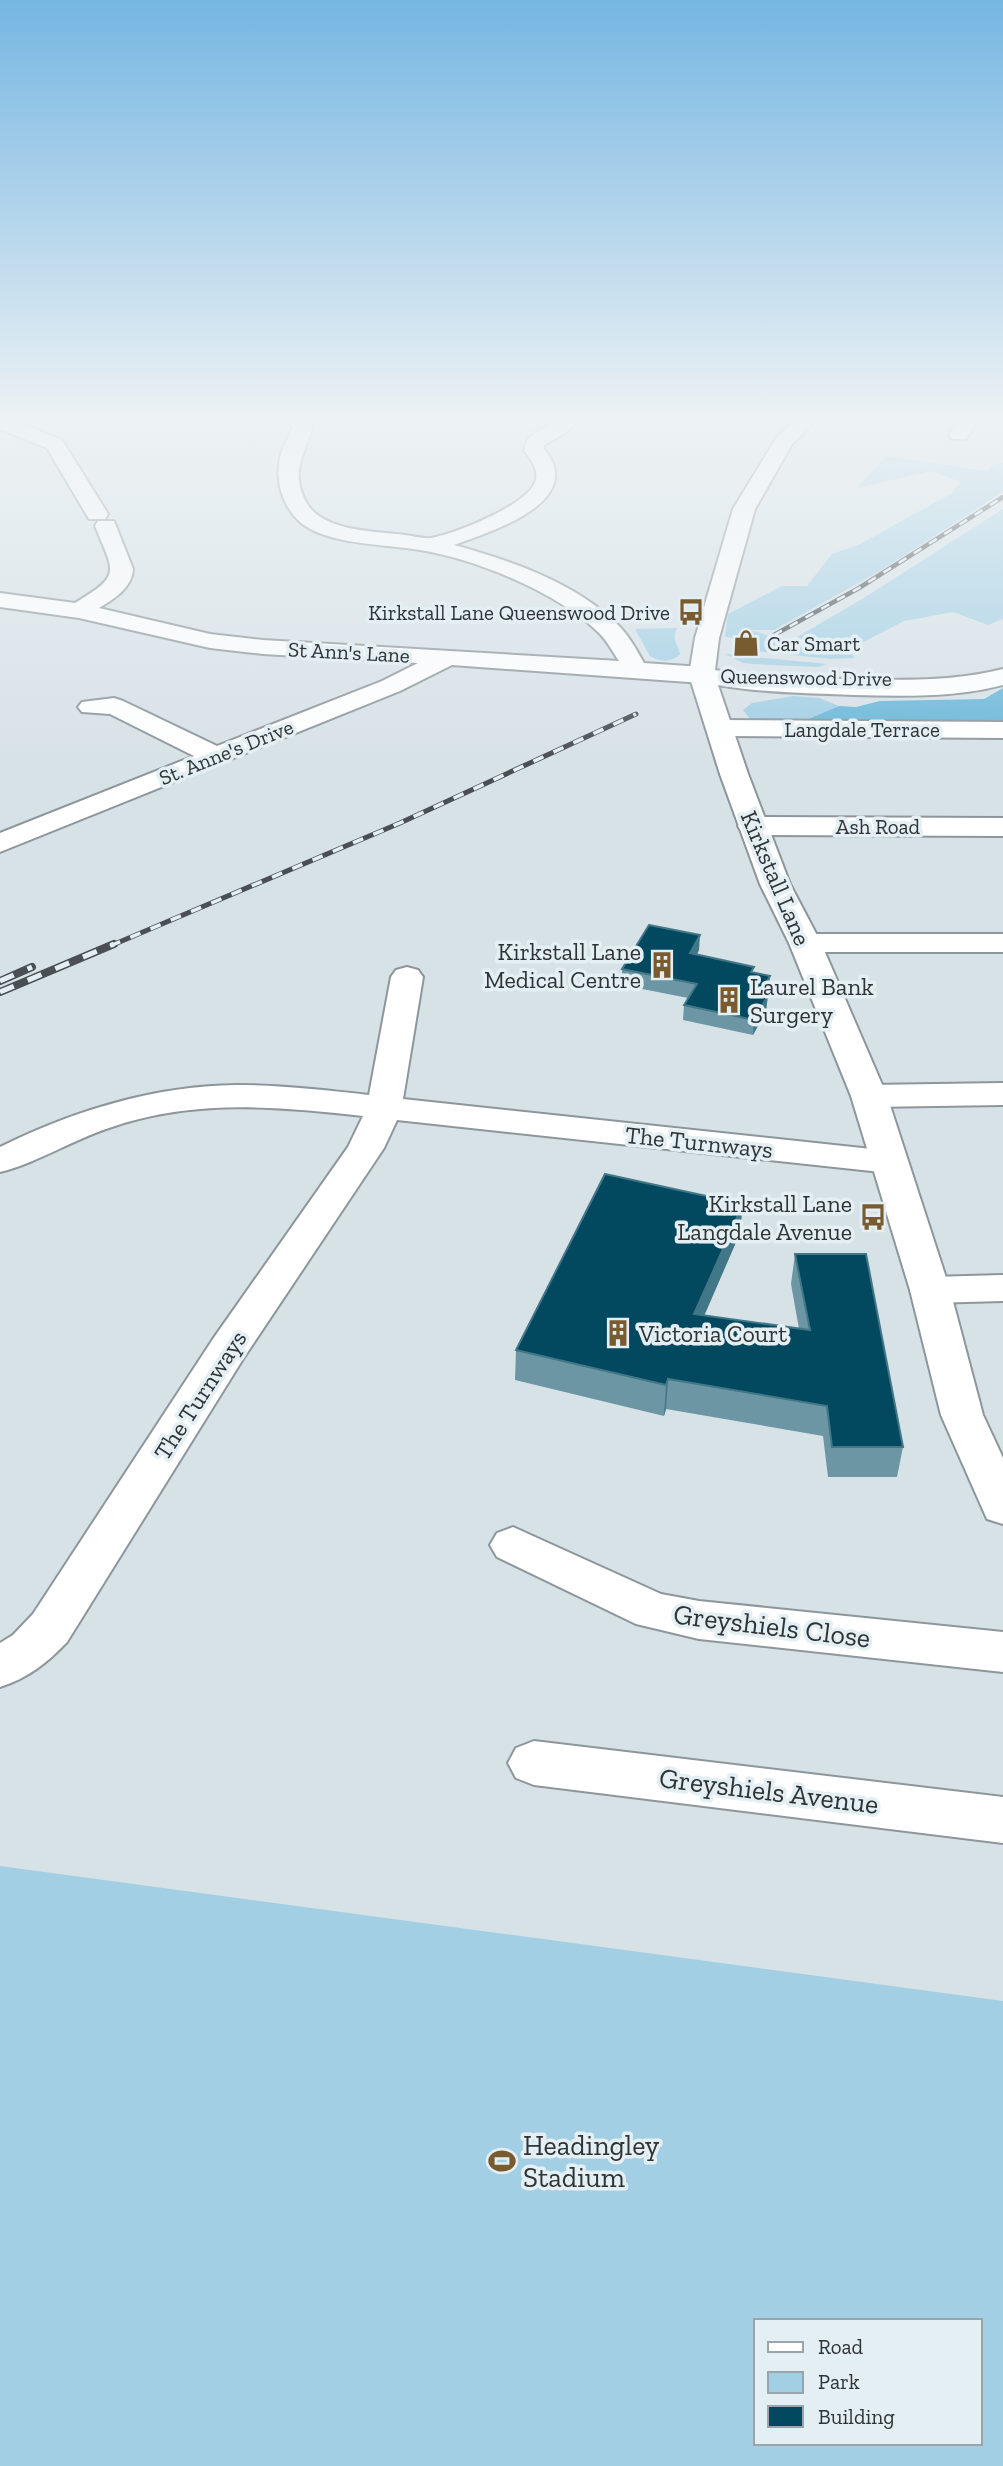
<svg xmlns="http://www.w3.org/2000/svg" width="1003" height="2466" font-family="'Zilla Slab',serif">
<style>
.green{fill:#a2cfe4;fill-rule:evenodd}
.forest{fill:#69b7d9}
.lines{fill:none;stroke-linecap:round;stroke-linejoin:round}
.street-casing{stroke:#8d969b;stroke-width:4}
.secondary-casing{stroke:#8d969b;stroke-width:4}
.street{fill:#fff;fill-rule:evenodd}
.secondary{fill:#fff;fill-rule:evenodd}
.rail-far2-casing{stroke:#494f52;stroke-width:4.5}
.rail-far1-casing{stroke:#494f52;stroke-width:5}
.rail-casing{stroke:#494f52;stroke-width:8}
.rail-far2{stroke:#e4eff4;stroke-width:2.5;stroke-dasharray:9;stroke-linecap:butt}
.rail-far1{stroke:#e4eff4;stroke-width:3.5;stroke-dasharray:11;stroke-linecap:butt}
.rail{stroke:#e4eff4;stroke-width:5;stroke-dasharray:15;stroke-linecap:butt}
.wall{fill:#6c96a4}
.shaded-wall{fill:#427788}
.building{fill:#024960;stroke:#427788;stroke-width:2}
.labels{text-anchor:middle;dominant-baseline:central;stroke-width:7;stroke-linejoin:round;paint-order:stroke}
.far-poi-label{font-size:21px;fill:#2e3335;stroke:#e4eff4;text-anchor:end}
.far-street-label{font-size:21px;fill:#2e3335;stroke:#e4eff4}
.street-label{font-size:24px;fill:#2e3335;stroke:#e4eff4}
.poi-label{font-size:24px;fill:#2e3335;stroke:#e4eff4;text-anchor:end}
.near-street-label{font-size:28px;fill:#2e3335;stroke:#e4eff4}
.near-poi-label{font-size:28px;fill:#2e3335;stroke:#e4eff4;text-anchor:start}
</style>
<rect width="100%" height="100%" fill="#d7e2e7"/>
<path class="green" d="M886,456L987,471L993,465L1003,463V492L880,571L774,630H751L799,646L817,645L797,637L862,599L1003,509V619L988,625L953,612L904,621L850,649L854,658L831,659L736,649L737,647L754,648L755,639L725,637L728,614L782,586H807L832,554L860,544L952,493L961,482L931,471L857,488Z
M677,628C671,641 678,643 680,654C672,663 660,662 650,656L635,629Z
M725,654L827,664L818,667L753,664L743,663Z
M793,696L819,698L839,706L794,725L750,719L743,710L752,703Z
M0,1866L1003,2001V2466H0ZM756,2321H980V2443H756Z"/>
<path class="forest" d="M1003,688V726L794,725L839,706L856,707L880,701L984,699Z"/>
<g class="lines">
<defs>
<path id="street" d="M282,417H303L313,425C306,453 289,470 306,502C322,532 376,531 405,535C413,536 423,539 431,538C454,534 532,504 536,479C538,467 530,459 524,450L528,438L560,417H580L568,431L544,445V449C588,502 490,532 454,545C509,560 574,582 616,623C628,634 636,649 644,663L702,667L711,670L715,675L711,680L702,683L452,665L400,691L0,852V833L194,756L110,714L82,712L78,707L82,702L114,698L123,701L217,746L382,681L418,663L263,654L210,648L79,618L0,607V593L75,603C121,575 115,574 95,526L98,521H114L133,569C132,588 114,599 99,608L210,634L263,640L619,661C612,651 607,640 597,631C556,592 476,559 420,550C386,544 323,545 298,520C280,502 274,475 282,451C285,442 290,435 293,427Z
M963,417H984L973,427L966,439H952L949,435Z
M0,418L10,419L62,440L108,514L105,519H89L47,448L0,429Z
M720,720L1003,722V738L720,736L711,734L707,728L711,722Z
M752,817L1003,818V836L752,835L742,832L738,826L742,820Z
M805,934H1003V952H805L794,950L789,943L794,936Z
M407,967L418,970L423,977L403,1099L890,1151L903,1154L908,1162L903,1170L890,1173L397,1120L384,1148L243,1359L67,1642C47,1663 28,1678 0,1687V1643L13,1635L33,1614L213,1339L348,1147L363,1116C276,1106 192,1099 109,1128C72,1140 37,1163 0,1172V1147C73,1111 154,1086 236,1085C280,1085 324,1090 369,1095L391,977L396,970Z
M1003,1083V1105L869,1107L857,1103L851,1096L857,1089L869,1085Z
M1003,1275V1301L930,1303L916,1299L910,1290L916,1281L930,1277Z
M513,1527L661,1594L699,1601L1003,1632V1672L699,1639L636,1624L497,1557L490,1545L497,1533Z
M534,1741L1003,1797V1843L534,1785L516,1778L508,1763L516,1748Z"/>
<path id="secondary" d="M6,417H36L34,421L0,430V418Z
M799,417H819L792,444L755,509L719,638L715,670C759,678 804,678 849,679C901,680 951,682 1003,669V685C953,698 904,696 853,695C808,693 763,693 718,685L748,774L790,884L821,943L887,1096L950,1290L983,1415L1003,1458V1524L987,1519L941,1415L910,1290L851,1096L789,943L760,884L720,774L689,675L695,638L733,509L777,437Z"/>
</defs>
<use href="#street" class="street-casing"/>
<use href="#secondary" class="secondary-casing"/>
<use href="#street" class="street"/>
<use href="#secondary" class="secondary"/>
<defs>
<path id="rail-far2" d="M774,635L859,588L1003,497"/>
<path id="rail-far1" d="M110,946L400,823L636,714"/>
<path id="rail" d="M0,981L32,967
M0,992L114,944"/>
</defs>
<use href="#rail-far2" class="rail-far2-casing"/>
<use href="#rail-far1" class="rail-far1-casing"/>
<use href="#rail" class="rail-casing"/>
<use href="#rail-far2" class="rail-far2"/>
<use href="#rail-far1" class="rail-far1"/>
<use href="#rail" class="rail"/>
</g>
<path class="wall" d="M699,950L697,955L753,973L770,976L768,991L766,995H768L766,1011L753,1035L683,1020L684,1005L688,998L622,985V969Z
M740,1233L704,1315L799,1329L791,1284L795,1254L903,1447L897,1477H828L823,1436L666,1409L664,1416L515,1380L516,1350Z"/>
<path class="shaded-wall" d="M700,935L699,950L689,968L690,953Z
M770,976L768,991L759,1009L760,994Z
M768,995L766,1011L753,1035L754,1020Z
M743,1204L740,1233L692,1344L694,1314Z
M668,1379L666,1409L664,1416L666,1385Z"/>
<path class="building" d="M649,925L700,935L690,953L754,967L751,972L770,976L760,994L768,995L754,1020L684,1005L697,984L622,969Z
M605,1174L743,1204L694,1314L810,1330L795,1254H866L903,1447H832L827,1406L668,1379L666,1385L516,1350Z"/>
<linearGradient id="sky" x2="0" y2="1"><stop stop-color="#75b6e2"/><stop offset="0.55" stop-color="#edf2f4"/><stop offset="1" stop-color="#edf2f4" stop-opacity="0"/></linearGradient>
<rect width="1003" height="762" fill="url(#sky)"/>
<defs>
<symbol id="bus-bare" viewBox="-9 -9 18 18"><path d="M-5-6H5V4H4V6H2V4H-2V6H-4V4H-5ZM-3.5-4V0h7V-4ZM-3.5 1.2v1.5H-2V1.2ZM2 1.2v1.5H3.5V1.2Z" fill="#785c2f" stroke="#e4eff4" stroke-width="2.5" paint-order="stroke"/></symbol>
<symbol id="shop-bare" viewBox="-9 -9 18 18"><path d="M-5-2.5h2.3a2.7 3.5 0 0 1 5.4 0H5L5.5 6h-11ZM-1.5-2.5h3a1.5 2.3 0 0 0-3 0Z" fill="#785c2f" stroke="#e4eff4" stroke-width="2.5" paint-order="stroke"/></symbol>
<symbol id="building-bare" viewBox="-9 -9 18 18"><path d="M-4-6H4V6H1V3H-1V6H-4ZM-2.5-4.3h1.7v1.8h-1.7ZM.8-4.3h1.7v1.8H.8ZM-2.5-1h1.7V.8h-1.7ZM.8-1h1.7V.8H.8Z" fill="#785c2f" stroke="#e4eff4" stroke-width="2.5" paint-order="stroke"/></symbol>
<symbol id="stadium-bare" viewBox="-9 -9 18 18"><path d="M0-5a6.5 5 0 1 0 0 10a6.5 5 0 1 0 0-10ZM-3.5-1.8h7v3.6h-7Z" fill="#785c2f" stroke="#e4eff4" stroke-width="2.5" paint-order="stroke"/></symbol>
</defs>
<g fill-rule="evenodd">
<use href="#bus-bare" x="672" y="593" width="38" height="38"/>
<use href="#shop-bare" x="727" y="624" width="38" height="38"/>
<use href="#building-bare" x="643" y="946" width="38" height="38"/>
<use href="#building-bare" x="710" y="981" width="38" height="38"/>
<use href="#bus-bare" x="854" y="1198" width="38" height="38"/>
<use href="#building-bare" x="599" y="1314" width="38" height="38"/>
<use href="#stadium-bare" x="483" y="2142" width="38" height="38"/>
</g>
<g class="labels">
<g class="far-poi-label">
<text x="670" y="612">Kirkstall Lane Queenswood Drive</text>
<text x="767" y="643" text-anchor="start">Car Smart</text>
</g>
<g class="far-street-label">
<text transform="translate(349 652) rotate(3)">St Ann's Lane</text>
<text transform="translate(806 677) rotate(1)">Queenswood Drive</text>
<text x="862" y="729">Langdale Terrace</text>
<text transform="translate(226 752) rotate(-22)">St. Anne's Drive</text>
<text x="878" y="826">Ash Road</text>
</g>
<g class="street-label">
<text transform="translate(776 878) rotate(67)">Kirkstall Lane</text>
<text transform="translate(699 1142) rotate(6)">The Turnways</text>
<text transform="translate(200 1395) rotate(-57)">The Turnways</text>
</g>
<g class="poi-label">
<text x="641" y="951">Kirkstall Lane<tspan x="641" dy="28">Medical Centre</tspan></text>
<text x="750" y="986" text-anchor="start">Laurel Bank<tspan x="750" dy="28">Surgery</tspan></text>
<text x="852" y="1203">Kirkstall Lane<tspan x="852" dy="28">Langdale Avenue</tspan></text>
<text x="639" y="1333" text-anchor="start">Victoria Court</text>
</g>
<g class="near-street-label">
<text transform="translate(772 1626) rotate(7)">Greyshiels Close</text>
<text transform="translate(769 1791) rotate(7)">Greyshiels Avenue</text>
</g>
<g class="near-poi-label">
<text x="523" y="2145">Headingley<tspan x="523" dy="32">Stadium</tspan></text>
</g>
</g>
<rect x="754" y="2319" width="228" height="126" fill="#e4eff4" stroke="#9ba4a8" stroke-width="2"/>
<rect x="768" y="2342" width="35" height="10" fill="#ffffff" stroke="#9ba4a8" stroke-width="2"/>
<text x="818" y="2354" font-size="21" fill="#2e3335">Road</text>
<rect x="768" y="2372" width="35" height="21" fill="#a2cfe4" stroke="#9ba4a8" stroke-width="2"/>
<text x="818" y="2389" font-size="21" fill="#2e3335">Park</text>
<rect x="768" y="2406" width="35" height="21" fill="#024960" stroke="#9ba4a8" stroke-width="2"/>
<text x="818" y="2424" font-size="21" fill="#2e3335">Building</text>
</svg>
